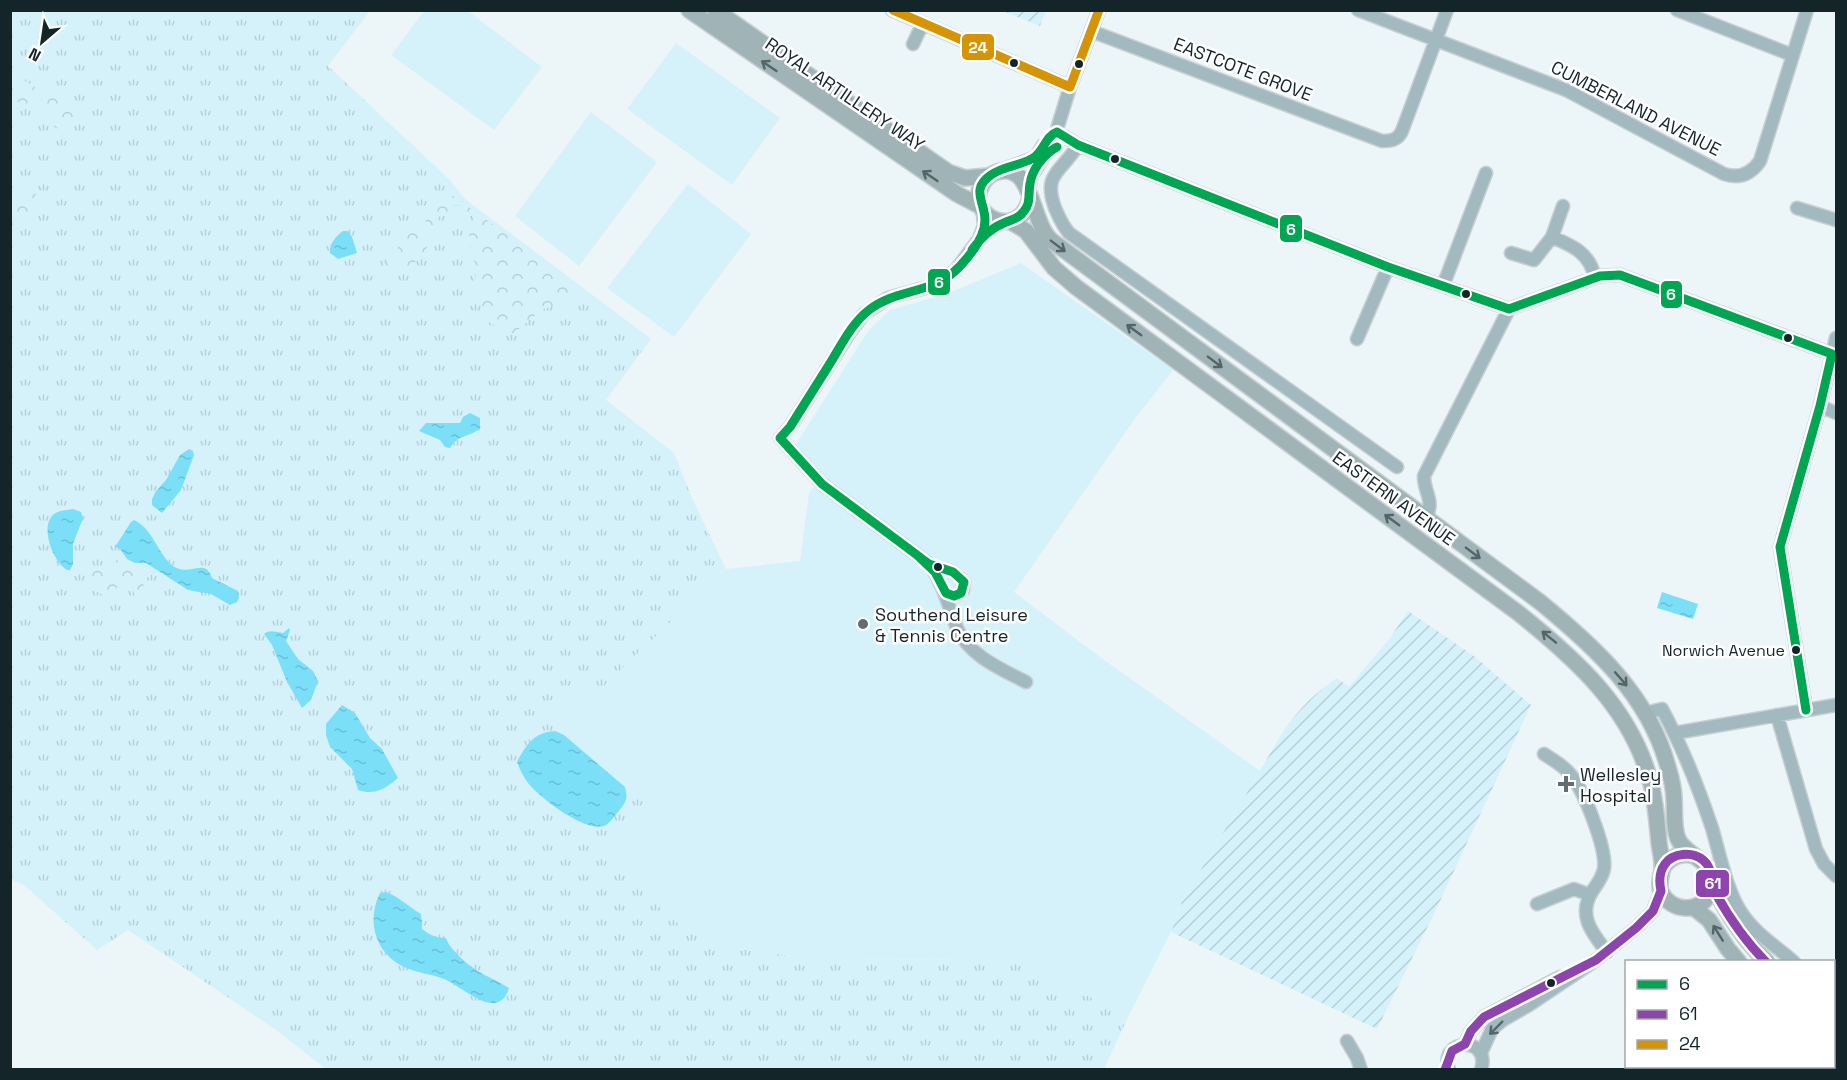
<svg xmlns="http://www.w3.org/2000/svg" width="1847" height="1080" font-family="'Space Grotesk',sans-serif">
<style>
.grass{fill:url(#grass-tufts)}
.forest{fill:url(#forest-crowns)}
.garden{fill:url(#garden-furrows)}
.pitch{fill:#d5f2fb}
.water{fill:url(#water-ripples)}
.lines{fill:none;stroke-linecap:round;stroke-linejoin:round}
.minor-casing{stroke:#c6cfd2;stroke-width:15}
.major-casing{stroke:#c6cfd2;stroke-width:18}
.minor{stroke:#a2b9c0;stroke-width:12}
.major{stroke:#a0b3b7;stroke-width:15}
.bus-1-casing{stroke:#fff;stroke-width:14}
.bus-2-casing{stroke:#fff;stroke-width:14}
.bus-3-casing{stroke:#fff;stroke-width:14}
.bus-1{stroke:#00a651;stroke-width:9}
.bus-2{stroke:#8e44ad;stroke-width:9}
.bus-3{stroke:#d59306;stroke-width:9}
.oneway{stroke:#536569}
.oneway2{stroke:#54686e}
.bus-dot{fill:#14252a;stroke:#fff;stroke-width:2}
.poi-dot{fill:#606e72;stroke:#fff;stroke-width:2}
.labels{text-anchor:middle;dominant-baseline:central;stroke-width:5;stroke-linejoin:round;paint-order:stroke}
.bus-label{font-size:16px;fill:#14252a;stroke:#fff;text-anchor:end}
.street-label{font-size:18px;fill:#14252a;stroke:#fff}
.poi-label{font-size:18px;fill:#14252a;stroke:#fff;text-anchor:start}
.line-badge{stroke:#fff;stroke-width:2}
.badge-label{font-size:16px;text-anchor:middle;font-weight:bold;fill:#fff}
</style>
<defs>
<pattern id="grass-tufts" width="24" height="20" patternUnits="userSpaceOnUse" patternTransform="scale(1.5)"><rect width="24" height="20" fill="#d5f2fb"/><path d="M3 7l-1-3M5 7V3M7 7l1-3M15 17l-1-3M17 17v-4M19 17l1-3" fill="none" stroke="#b6cfd7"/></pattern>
<pattern id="forest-crowns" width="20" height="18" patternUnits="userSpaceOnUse" patternTransform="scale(1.5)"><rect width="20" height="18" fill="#d5f2fb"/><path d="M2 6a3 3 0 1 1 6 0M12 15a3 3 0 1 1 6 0" fill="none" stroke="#b6cfd7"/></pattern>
<pattern id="garden-furrows" width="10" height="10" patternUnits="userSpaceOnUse" patternTransform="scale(1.5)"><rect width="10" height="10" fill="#d5f2fb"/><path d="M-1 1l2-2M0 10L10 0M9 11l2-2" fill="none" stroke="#b6cfd7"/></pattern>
<pattern id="water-ripples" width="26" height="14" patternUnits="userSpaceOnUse" patternTransform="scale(1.5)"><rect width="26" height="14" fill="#7bdff8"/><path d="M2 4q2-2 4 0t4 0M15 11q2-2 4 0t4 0" fill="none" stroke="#69bfd5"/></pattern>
</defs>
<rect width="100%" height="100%" fill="#ecf5f8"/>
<path class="grass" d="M10,11H370L328,66L450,180L464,198L651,339L606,400L674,453L691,496L726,569L601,689L529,706L644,802L599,855L645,892L672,919L688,929L708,945L825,960L1009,959L1129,1015L1104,1069H326L276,1030L128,930L97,950L25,886L11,879Z"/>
<path class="forest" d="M10,73L13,74L84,116L73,117L72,128C51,132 56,126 46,115C36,104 24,102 11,102Z
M20,190L35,193C37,197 39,198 37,203C35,212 20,226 11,225V199Z
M456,196L461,201L587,295L580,299H573L541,310L512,335L483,319L484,312L478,302V289L474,284L477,267L472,257L469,234L474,217L460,205H453L446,214L438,217L434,226L427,228L425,226L427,232L424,239L428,245C421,261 402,275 384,276L381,268L411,232L425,224L428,210L438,198Z
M121,555L142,559L155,569V572L145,579L142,591L138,597L136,598L131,586H119L107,595C95,594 91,588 88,577C89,568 95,566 103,566L108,573L111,574L110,568Z"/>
<path class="garden" d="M1003,11H1046L1040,26Z
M1408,611L1474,656L1531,705L1434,914L1377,1029L1171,932L1182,901L1286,727C1301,707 1316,692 1337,678L1349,687L1390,638Z"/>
<path class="pitch" d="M424,11H468L542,67L494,130L391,55Z
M676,43L780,118L732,185L627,109Z
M591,112L657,162L579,266L515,216Z
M688,184L751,234L674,337L607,288Z
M1021,263L1173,370L1134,420L1014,592L1100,657L1260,771L1182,901L1171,932L1129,1015L1009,959L825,960L708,945L688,929L672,919L645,892L599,855L644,802L528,706L601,689L726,569L800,561L809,493L821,475L796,444L869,330L890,310L946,294Z"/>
<path class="water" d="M343,231H348L352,237L357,253L338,259L330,253C329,244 336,236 343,231Z
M470,413L480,418V428C470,438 459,433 450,448L445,447L440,440L419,431L426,423H460L463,417Z
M189,449L193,451L194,455L181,490L162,513L152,505V499L156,491L166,480L180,455Z
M73,509L81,512L83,518L73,544V564L70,570H67C53,562 39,526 54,514C59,510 68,510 73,509Z
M134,520C154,530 157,553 173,566C190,578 205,556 212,578L238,591L239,598L237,602L230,605L211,594L188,590L146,563H135L127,559L120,549L115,547L131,522Z
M1662,592L1698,604L1693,619L1657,608Z
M289,628L290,630L286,641L298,659L313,671L318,681L311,700L302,708L287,682L272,645L264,634C269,629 277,632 283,633Z
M342,705L355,713L370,738L382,749L398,778C386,788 375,796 358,790L352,769L330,747L326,735V724Z
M555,731L564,735L625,787C628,799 626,802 619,811C615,815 611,822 606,825C587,835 539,797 528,783C523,776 520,770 517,762C526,745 534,732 555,731Z
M386,892C399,897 409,907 421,914L422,929C430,935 436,938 446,938C449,947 454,950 460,957C476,973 491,977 509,988C498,1024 461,985 444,979C431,974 417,973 404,967C375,953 366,921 380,893Z"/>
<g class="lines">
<defs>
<path id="minor" d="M892,10L1070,87
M1358,10L1566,90L1724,174C1739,179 1751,174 1760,161L1807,10
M1677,10L1792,55
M1091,31L1382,141C1391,141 1398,140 1402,131L1447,10
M913,44L923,23
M1057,132L1078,145L1388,267L1509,309
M1078,145C1062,172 1042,173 1055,208C1059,217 1062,225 1069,233L1397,467
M998,171L1036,157L1043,145
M1029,192L1031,177L1053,142L1070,87L1099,10
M1797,208L1836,220
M983,212L984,226L979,239L955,271L928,287L888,298L864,314L850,332L790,427L780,438L822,484L929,564C944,584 948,606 957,628C969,656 1001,669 1026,682
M1552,237C1573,246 1590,253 1595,278
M1511,253L1534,260L1552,237L1563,206
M1443,286L1486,173
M1509,309L1600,276L1620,275L1832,354
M1357,339L1388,267
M1820,406L1836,413
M1426,518C1435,499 1424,494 1424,476L1509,309
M930,565L953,572L964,582L963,590L957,595L951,596L944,591
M1806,710L1780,547L1820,406L1836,338
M1645,713L1662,709C1683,748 1698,786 1712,828C1720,855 1727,893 1743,915C1756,934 1777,947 1794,962
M1777,715L1816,849L1824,864L1836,876
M1675,733L1836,705
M1544,754C1553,760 1563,765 1570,774C1584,790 1607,849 1604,869C1602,878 1598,883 1593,890C1577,914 1591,932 1607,952
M1537,904L1574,889L1590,895
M1834,994L1836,996
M1347,1041L1357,1058L1361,1070
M1465,1044L1471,1031L1484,1017L1560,977
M1481,1053L1492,1029L1503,1020L1529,1005L1596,960L1636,928L1653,911L1661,891
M1449,1070C1438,1037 1492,1036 1481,1070"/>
<path id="major" d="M689,10L957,194L980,206
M715,10L948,172L965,178L988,176
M1010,221L1026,231L1054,268L1076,287L1517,612C1576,659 1632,709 1651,784C1656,804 1657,823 1659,843C1660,851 1663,861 1662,870C1661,878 1658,883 1661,892C1666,902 1676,908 1686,908C1696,908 1704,903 1709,895C1728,865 1687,859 1678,839C1673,827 1675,811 1674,799C1674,788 1671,777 1668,767C1649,696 1595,647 1540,602L1052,241C1030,223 1034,161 997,172C991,174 986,178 983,183C962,216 1021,243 1030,197
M1662,869C1669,858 1678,853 1692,855
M1713,885C1727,914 1744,940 1767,962
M1693,907L1709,920L1728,949L1739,962
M1834,1015L1836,1018
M1834,1041L1836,1043"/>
</defs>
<use href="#minor" class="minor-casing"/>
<use href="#major" class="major-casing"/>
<use href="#minor" class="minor"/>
<use href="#major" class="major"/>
<defs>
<path id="bus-1" d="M972,250C980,239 991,228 1004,223C1012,219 1019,219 1024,211C1031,203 1028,194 1030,184C1032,169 1044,154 1057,147
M1509,309L1600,276L1620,275L1832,354
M780,438L790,427C803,406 816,386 829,365C841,346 851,324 869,310C889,294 915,293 937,283C951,277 962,265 971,253C978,244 985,232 985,220C985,202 970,189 991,175C1003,166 1020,166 1033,158C1044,152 1045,136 1057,132L1078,145L1388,267L1509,309
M780,438L822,484
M822,484L917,555
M822,484L917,555
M917,555L929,564L953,572L964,582L961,593L954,596L946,593L935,572Z
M1806,710L1780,547L1820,406L1832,354"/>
<path id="bus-2" d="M1661,891C1659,882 1659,872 1665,864C1673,853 1692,851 1703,860C1714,869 1710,883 1716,894C1730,919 1746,942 1766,962
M1445,1070L1452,1051L1465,1044L1471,1031L1484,1017L1596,960L1636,928L1653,911L1661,891"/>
<path id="bus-3" d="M893,10L1070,87L1099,10"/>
</defs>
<use href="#bus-1" class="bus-1-casing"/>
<use href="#bus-2" class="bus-2-casing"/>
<use href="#bus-3" class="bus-3-casing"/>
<use href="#bus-1" class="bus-1"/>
<use href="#bus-2" class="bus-2"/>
<use href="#bus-3" class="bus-3"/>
</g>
<defs><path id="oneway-shaft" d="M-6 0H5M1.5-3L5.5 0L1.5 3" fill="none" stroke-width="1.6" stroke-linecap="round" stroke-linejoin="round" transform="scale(1.5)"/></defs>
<g class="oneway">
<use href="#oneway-shaft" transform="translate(769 66) rotate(-146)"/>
<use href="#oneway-shaft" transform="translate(930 176) rotate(-146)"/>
<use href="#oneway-shaft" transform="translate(1058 246) rotate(37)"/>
<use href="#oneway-shaft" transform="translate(1134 330) rotate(-144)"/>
<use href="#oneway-shaft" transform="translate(1215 362) rotate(37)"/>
<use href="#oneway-shaft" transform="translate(1392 520) rotate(-144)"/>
<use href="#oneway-shaft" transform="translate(1473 553) rotate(37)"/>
<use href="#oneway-shaft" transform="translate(1549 637) rotate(-141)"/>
<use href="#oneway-shaft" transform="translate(1621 679) rotate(49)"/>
<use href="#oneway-shaft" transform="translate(1718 933) rotate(-122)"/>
</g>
<use class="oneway2" href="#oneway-shaft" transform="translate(1496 1028) rotate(135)"/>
<g class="bus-dot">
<circle cx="1014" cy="63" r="5"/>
<circle cx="1079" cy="64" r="5"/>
<circle cx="1115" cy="159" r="5"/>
<circle cx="1466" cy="294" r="5"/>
<circle cx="1788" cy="338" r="5"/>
<circle cx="938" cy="567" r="5"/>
<circle cx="1796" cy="650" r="5"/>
<circle cx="1551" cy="983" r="5"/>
</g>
<g class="poi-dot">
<circle cx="863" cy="624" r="6"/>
<path d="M1563 775h6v6h6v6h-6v6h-6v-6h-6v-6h6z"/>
</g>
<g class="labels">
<g class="bus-label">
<text x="1785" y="650">Norwich Avenue</text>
</g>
<g class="street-label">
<text transform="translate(1243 69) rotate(21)">EASTCOTE GROVE</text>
<text transform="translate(845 94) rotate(34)">ROYAL ARTILLERY WAY</text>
<text transform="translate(1636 108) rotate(27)">CUMBERLAND AVENUE</text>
<text transform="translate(1394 498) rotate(36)">EASTERN AVENUE</text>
</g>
<g class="poi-label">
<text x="875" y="614">Southend Leisure<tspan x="875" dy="21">&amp; Tennis Centre</tspan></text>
<text x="1580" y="774">Wellesley<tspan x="1580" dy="21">Hospital</tspan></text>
</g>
</g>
<g class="line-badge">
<rect x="961" y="33" width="34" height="28" rx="6" fill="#d59306"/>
<rect x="1279" y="214" width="24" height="29" rx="6" fill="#00a651"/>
<rect x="927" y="268" width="24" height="28" rx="6" fill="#00a651"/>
<rect x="1660" y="280" width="23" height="29" rx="6" fill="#00a651"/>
<rect x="1695" y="869" width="35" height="29" rx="6" fill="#8e44ad"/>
</g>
<g class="badge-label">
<text x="978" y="53">24</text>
<text x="1291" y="235">6</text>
<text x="939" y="288">6</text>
<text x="1671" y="300">6</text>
<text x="1713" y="889">61</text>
</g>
<rect width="1847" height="1080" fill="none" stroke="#14252a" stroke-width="24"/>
<rect x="1625" y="960" width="210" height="108" fill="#ffffff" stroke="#a1a8aa" stroke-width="1.5"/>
<rect x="1637" y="980" width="30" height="9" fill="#00a651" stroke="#a1a8aa" stroke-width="1.5"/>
<text x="1679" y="990" font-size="18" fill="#14252a">6</text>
<rect x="1637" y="1010" width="30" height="9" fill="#8e44ad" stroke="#a1a8aa" stroke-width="1.5"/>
<text x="1679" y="1020" font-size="18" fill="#14252a">61</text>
<rect x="1637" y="1040" width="30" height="9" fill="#d59306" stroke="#a1a8aa" stroke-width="1.5"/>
<text x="1679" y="1050" font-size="18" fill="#14252a">24</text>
<g transform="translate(42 42) rotate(209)" stroke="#ffffff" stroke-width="4.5" paint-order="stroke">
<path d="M0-4.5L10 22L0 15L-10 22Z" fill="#14252a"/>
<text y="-9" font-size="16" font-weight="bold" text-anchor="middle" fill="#14252a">N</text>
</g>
</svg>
